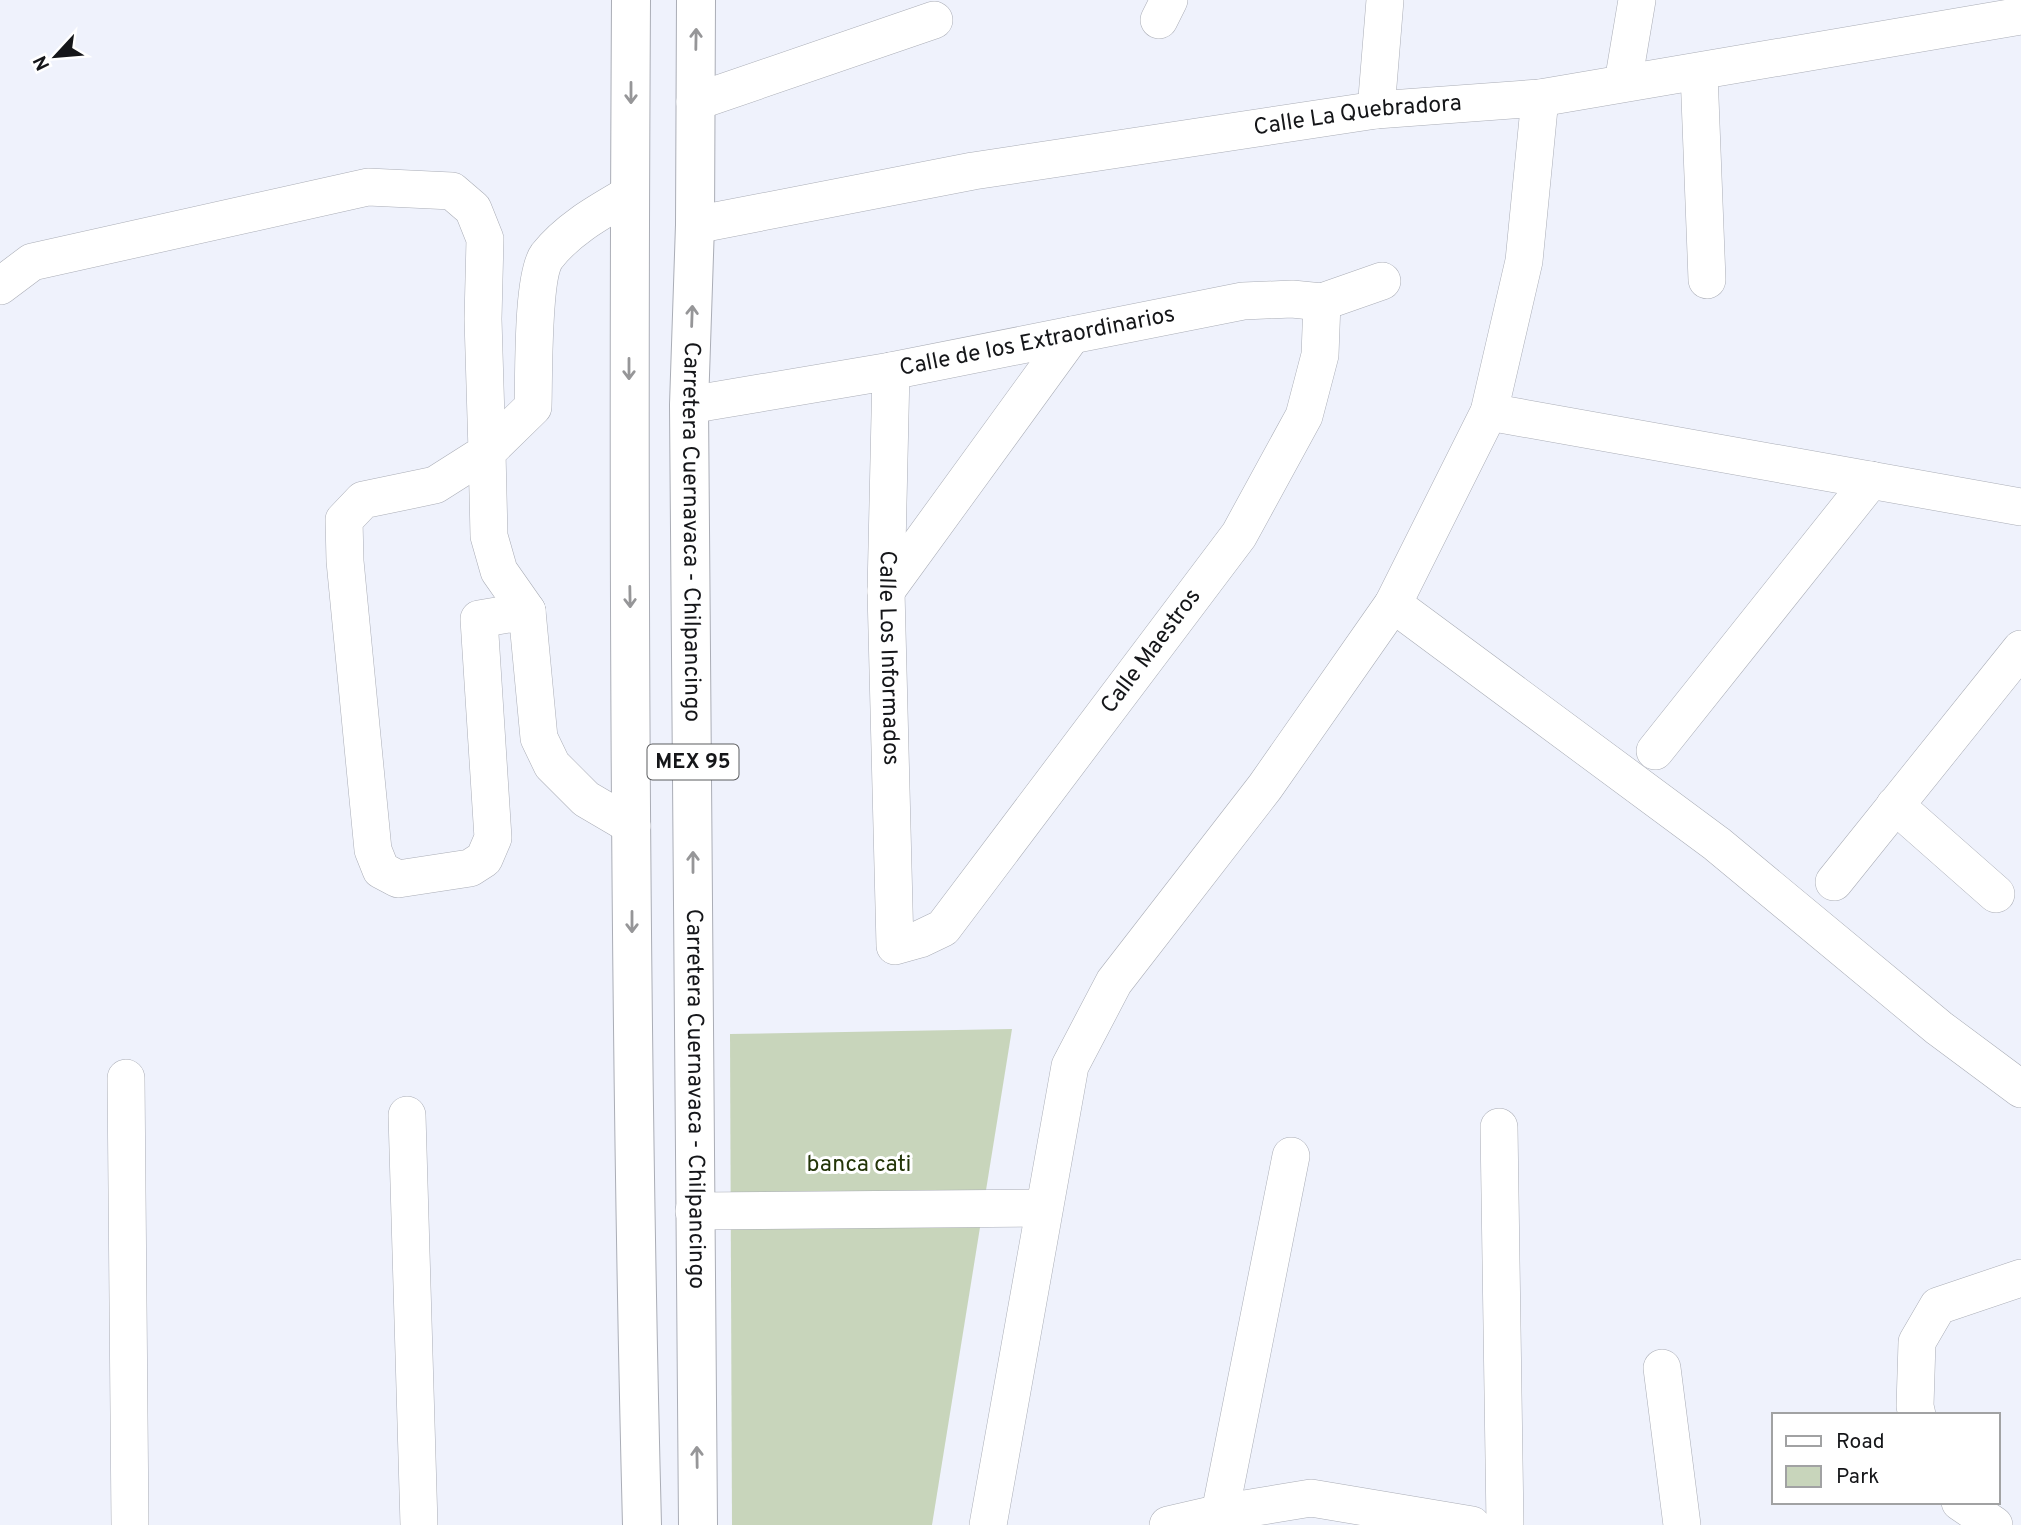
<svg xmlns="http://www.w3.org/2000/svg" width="2021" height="1525" font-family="Overpass,sans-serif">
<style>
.green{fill:#c8d5bb}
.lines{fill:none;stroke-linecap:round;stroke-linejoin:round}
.minor-casing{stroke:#aaadb6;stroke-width:38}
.major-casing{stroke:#aaadb6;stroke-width:40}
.minor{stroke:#fff;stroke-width:37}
.major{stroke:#fff;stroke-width:38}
.oneway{stroke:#969698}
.labels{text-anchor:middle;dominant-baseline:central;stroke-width:6;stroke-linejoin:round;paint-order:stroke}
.shield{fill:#fff;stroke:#5b5c5e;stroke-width:2}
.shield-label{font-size:21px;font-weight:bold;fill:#151619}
.street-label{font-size:23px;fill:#151619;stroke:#fff}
.park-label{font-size:23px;fill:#243609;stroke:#fff}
</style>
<rect width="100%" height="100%" fill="#eff2fc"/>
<path class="green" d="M1012,1029L932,1525H732L730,1034Z"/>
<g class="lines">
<defs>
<g id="minor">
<path d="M1159,20L1169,0"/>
<path d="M1699,72L1707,280"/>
<path d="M1623,83L1637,0"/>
<path d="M695,102L934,20"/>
<path d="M1376,110L1385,0"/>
<path d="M630,194C601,211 569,228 547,256C532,276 534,377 533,407L487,452L489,536L499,571L527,611L539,738L552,765L586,799L632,826"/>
<path id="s1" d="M695,225L973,171L1376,110L1540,98L2021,16"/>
<path d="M0,286L32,262L368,187L452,191L473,209L485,239L483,319L487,452L435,485L363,500L344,520L345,561L373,850L381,870L398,879L470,868L484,859L493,838L479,619L527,611"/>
<path id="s2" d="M891,371L886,591L895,946L920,939L943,928L1239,535L1304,416L1320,355L1322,302"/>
<path id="s3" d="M689,405L891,371L1243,301L1292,299L1322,302L1382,281"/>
<path d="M1489,412L2021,507"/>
<path d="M886,591L1072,335"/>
<path d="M1393,604L1717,844L1939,1028L2021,1089"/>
<path d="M1655,751L1871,480"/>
<path d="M1895,805L1996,894"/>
<path d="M1834,882L2021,649"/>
<path d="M126,1078L130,1525"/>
<path d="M407,1115L419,1525"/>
<path d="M1499,1127L1505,1525"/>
<path d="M694,1211L1044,1208"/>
<path d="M1662,1368L1682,1525"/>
<path d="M1917,1415L1915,1406L1917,1342L1938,1306L2021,1278"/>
<path d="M1960,1502L1994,1525"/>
<path d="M1220,1513L1291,1156"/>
<path d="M988,1525L1070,1066L1114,982L1265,787L1393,604L1489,412L1524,261L1540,98"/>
<path d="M1168,1525L1220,1513L1311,1498L1472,1525"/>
</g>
<g id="major">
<path d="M631,0C628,508 629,1017 642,1525"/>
<path id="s4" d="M696,0L695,225L689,405L698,1525"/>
</g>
</defs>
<use href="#minor" class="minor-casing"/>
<use href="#major" class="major-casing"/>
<use href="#minor" class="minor"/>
<use href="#major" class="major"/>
</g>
<defs><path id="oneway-shaft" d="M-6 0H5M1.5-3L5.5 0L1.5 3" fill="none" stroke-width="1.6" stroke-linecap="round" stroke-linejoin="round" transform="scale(1.75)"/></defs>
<g class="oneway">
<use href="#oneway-shaft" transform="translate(696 39) rotate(-89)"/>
<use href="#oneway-shaft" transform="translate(631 93) rotate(90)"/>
<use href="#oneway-shaft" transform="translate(692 316) rotate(-88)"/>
<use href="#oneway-shaft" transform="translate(629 369) rotate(90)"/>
<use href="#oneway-shaft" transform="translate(630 597) rotate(89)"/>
<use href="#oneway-shaft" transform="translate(693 862) rotate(-90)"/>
<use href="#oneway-shaft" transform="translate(632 922) rotate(90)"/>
<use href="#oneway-shaft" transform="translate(697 1457) rotate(-91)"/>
</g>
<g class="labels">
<rect class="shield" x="647.5" y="744.5" width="91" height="35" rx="5"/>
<g class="shield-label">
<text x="693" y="762">MEX 95</text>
</g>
<g class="street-label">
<text stroke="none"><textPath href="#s1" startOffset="672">Calle La Quebradora</textPath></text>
<text stroke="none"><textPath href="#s3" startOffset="354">Calle de los Extraordinarios</textPath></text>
<text stroke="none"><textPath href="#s4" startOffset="532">Carretera Cuernavaca - Chilpancingo</textPath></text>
<text stroke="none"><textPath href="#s2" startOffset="973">Calle Maestros</textPath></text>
<text stroke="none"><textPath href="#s2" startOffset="287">Calle Los Informados</textPath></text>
<text stroke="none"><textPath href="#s4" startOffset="1099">Carretera Cuernavaca - Chilpancingo</textPath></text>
</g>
<g class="park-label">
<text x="859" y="1165">banca cati</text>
</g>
</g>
<rect x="1772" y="1413" width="228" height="91" fill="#ffffff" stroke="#a1a2a3" stroke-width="2"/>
<rect x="1786" y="1436" width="35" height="10" fill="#ffffff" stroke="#a1a2a3" stroke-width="2"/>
<text x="1836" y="1448" font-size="21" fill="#151619">Road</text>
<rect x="1786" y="1466" width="35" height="21" fill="#c8d5bb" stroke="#a1a2a3" stroke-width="2"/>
<text x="1836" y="1483" font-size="21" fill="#151619">Park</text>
<g transform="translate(56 56) rotate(244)" stroke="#ffffff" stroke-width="5" paint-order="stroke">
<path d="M0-5L12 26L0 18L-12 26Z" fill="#151619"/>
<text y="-10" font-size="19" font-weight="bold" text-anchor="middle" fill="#151619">N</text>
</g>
</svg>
